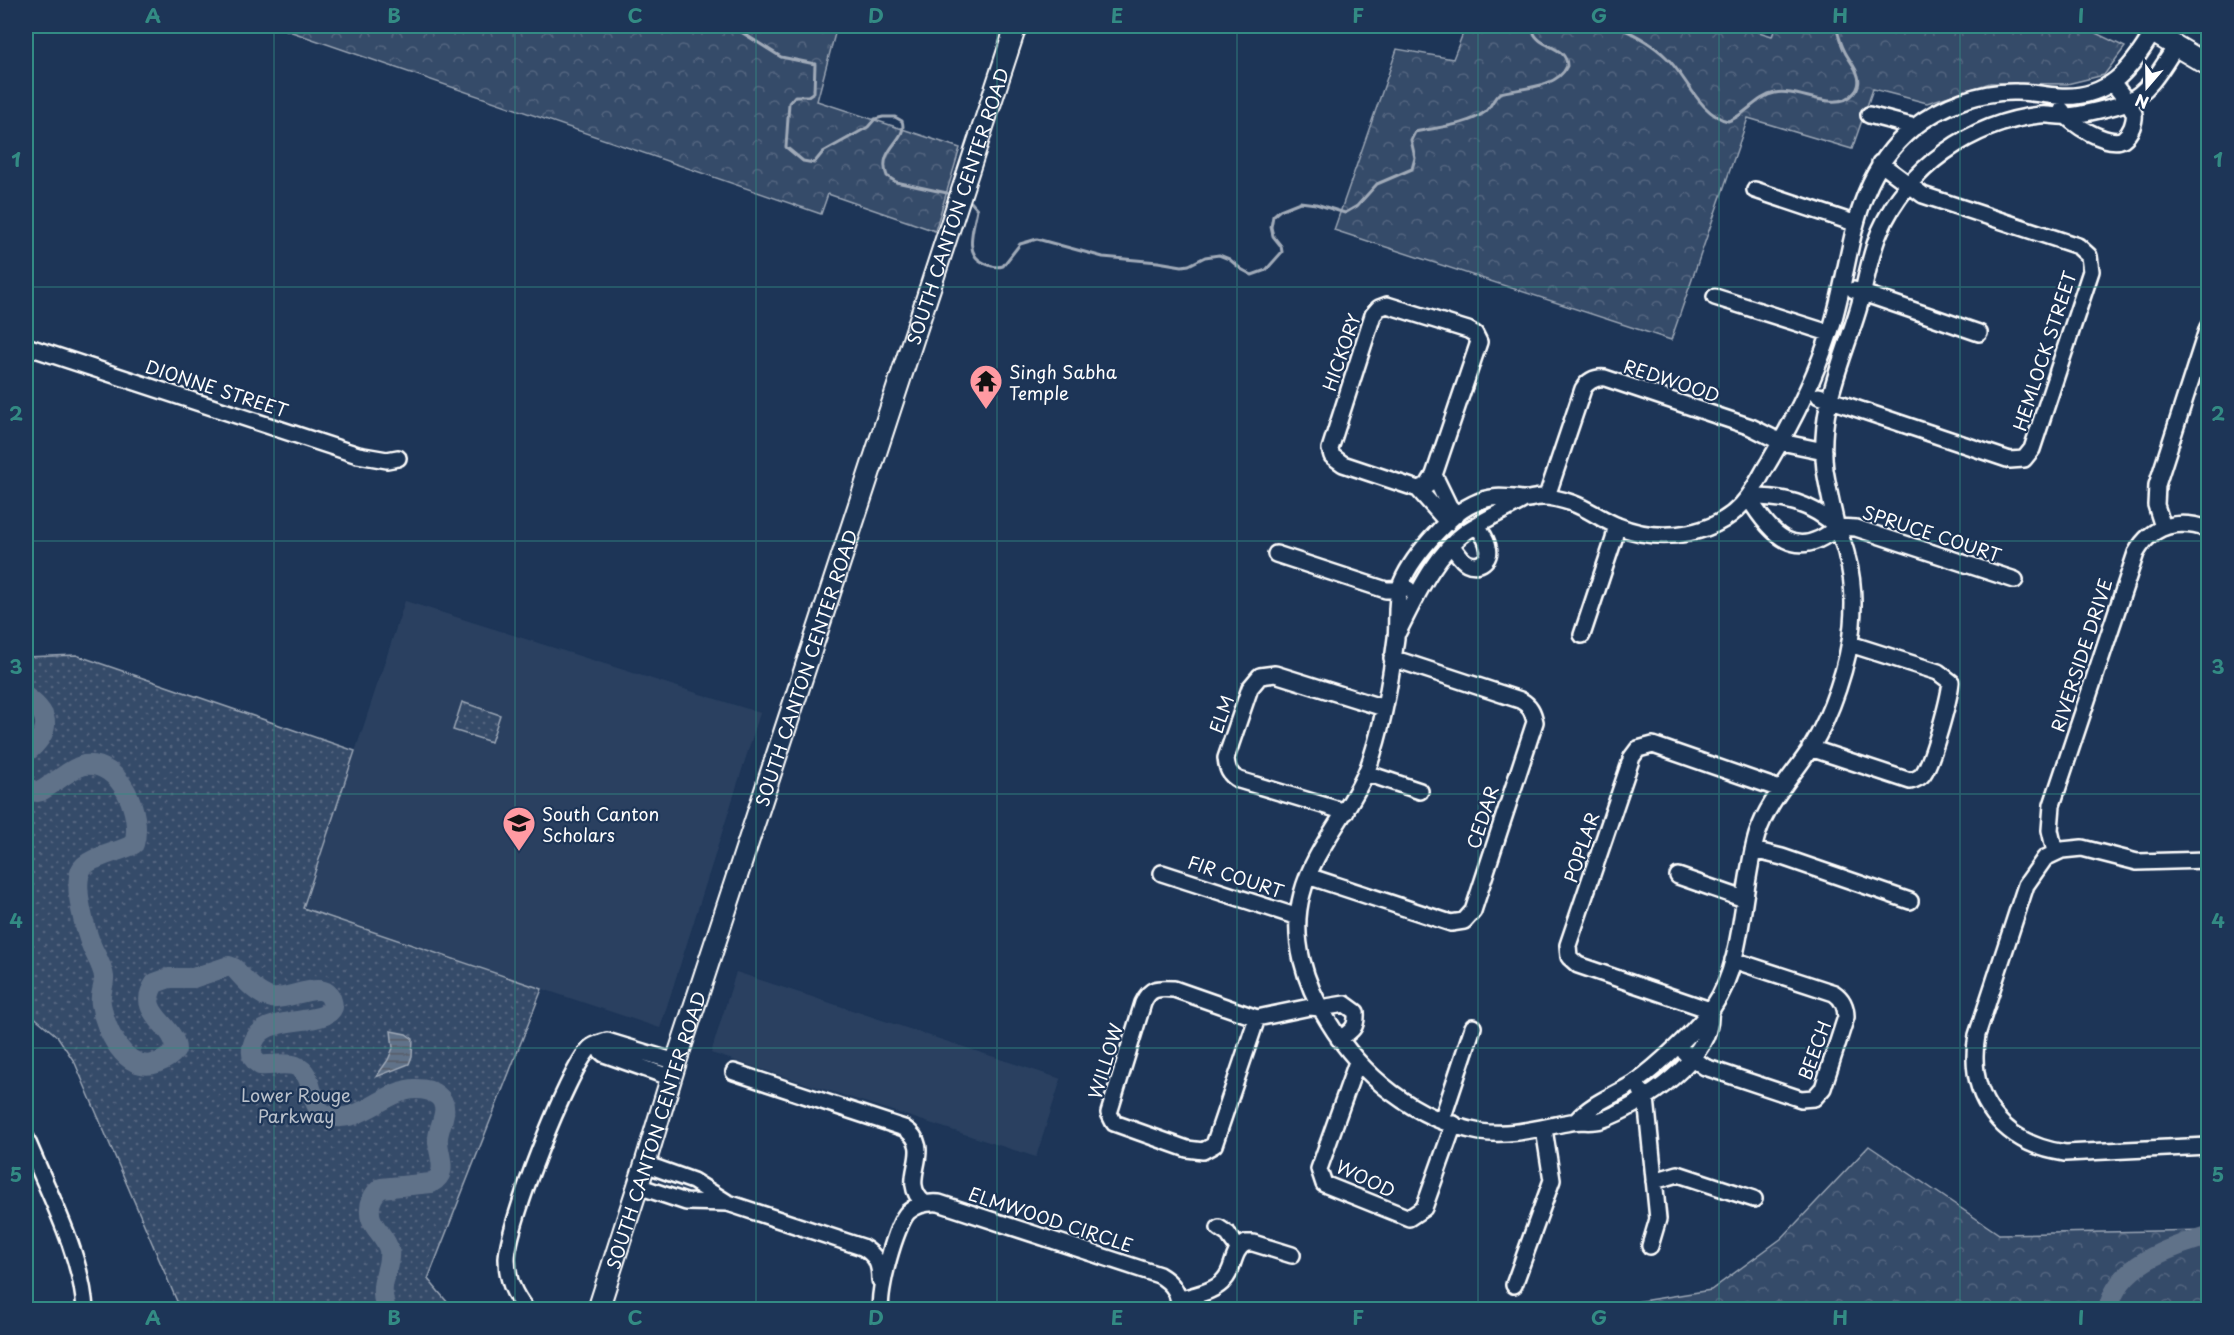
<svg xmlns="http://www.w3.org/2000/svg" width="2234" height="1335" font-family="'Playpen Sans',sans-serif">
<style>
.built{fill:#2a4161}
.forest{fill:url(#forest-crowns);stroke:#9aa5b4;stroke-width:1.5}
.park{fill:url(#park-dots);stroke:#9aa5b4;stroke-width:1.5}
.water{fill:url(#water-rules);stroke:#a0aab8;stroke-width:1.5}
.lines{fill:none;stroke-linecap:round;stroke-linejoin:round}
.stream{stroke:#a0aab8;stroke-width:3}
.river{stroke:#617289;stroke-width:20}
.minor-casing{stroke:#fff;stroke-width:20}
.major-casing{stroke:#fff;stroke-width:24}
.minor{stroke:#1d3557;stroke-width:15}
.major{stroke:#1d3557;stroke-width:20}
.grid{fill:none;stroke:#338b84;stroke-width:1.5;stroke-opacity:0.55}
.labels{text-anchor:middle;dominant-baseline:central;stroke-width:4.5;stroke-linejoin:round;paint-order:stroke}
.street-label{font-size:18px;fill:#fff;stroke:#1d3557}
.poi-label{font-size:18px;fill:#fff;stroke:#1d3557;text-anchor:start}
.park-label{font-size:18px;fill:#b9c0ca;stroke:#1d3557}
.neatline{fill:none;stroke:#338b84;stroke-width:2}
.grid-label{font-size:20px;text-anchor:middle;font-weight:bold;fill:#338b84}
</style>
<defs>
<pattern id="forest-crowns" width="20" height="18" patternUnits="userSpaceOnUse" patternTransform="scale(1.5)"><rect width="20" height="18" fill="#364b69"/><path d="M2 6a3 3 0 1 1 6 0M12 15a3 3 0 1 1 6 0" fill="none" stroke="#546680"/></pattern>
<pattern id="park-dots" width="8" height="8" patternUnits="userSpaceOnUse" patternTransform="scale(1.5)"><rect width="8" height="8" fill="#364b69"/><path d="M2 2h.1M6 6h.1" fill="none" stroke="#546680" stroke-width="1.8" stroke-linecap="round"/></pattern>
<pattern id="water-rules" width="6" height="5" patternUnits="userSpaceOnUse" patternTransform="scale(1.5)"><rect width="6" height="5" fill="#617289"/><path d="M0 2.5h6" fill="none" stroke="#555d67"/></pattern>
</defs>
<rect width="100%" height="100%" fill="#1d3557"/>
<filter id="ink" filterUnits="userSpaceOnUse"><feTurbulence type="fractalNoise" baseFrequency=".0167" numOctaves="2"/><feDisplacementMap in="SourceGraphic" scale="12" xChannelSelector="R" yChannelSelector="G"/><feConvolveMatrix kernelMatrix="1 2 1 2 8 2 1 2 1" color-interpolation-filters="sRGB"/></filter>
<g filter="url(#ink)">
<path class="built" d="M405,601L760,713L660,1028L303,909Z
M736,972L1061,1079L1036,1157L711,1053Z"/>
<path class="forest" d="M287,26H837L817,101L960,148L935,231L828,194L821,214L286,30Z
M1472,26H1740L1772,36L1776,26H2081L2125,47L2104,75L2067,84L1990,83L1927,103L1873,89L1852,149L1748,118L1671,340L1334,230L1397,49L1453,59L1465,28Z
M1869,1146L1999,1234L2208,1230V1309H1591L1711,1290L1782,1238Z"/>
<path class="park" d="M76,655L355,751L303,908L542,989L428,1279L453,1309H178L179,1306L75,1063L58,1037L26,1010V657Z
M462,702L500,715L491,742L453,730Z"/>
<path class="water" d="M391,1031L406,1034L413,1039L412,1056L409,1064L376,1077L388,1060L393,1048Z"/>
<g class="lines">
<path class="stream" d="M736,26L738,30L781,57L815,64L814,92L808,96H795L789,103L786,147L803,161L814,163L823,152L868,127L875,119L883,117H895L902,121C909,140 876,149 887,176L896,182L947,193
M1616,26C1635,34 1652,43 1667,58C1686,76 1700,115 1728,121C1745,116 1757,96 1775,93C1798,88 1837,114 1854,93C1858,89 1860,82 1858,76C1856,67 1849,60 1845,52C1841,44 1838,34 1836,26
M1896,26L1904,29L1913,26
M971,202L977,209C974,227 963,254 984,263C991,266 996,268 1003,266L1020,244L1037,239L1103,257L1158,262L1182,266L1189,265L1205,257L1219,255L1229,259L1241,269L1252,275L1266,270L1282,252L1281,246L1273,236L1271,227L1273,216L1280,210L1300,202L1316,204L1345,213L1357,206L1377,184L1412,169L1415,158L1411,140L1415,132C1438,127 1466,126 1485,112C1492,106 1493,98 1500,93C1521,88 1558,88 1567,66C1567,45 1539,49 1533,31L1538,26"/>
<path class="river" d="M26,697C53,716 50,733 26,753
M26,787L37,792L41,791C52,785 73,767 84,765C121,760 143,815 134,844C121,852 87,857 81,870C73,888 85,929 92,947C96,956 103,967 104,977C105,986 99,994 101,1004C105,1029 125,1074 157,1063C165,1060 171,1056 176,1050C176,1024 134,1014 155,983L169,978H193L229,966L234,968C244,979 257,995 272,998C291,1001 330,973 333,1007C324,1030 257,1009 252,1049C251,1056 254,1061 260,1065C272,1066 285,1062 296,1066C318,1075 305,1109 330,1116C361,1124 386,1089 416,1089C423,1089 431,1090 437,1095C454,1108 436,1127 438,1142C439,1157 449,1174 431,1183L381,1188C373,1194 369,1203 370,1213C370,1226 386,1236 389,1250C391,1262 384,1275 383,1287C382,1295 384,1302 386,1310
M2108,1310C2118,1263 2169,1248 2208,1236"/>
<defs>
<path id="minor" d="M2062,110C2069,124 2109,147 2123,139C2127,136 2130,132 2132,127C2133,124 2135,118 2134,114C2133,107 2117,89 2113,83
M1869,115L1915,127
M1755,190L1854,223
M1854,290L1979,333
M1715,297L1829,333
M26,346L358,455L387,460L398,458
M1819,396L2010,460L2024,459L2032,449L2091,271L2089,256L2078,246L1923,195L1880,163
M1434,475L1428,485L1418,489L1343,464L1332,456L1330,449L1373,315L1379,308L1387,305L1468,330L1475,334L1479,342L1434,475L1449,506L1457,515
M1418,489L1448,523
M1547,496L1583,389C1588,381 1595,377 1605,378L1751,427L1781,442L1824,451
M1748,497C1771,535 1796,563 1837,527
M1748,497C1783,496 1811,503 1837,527
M1837,527L1856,528L2015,580
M2163,527L2156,505L2157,485L2208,327
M1451,545C1456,551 1461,560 1467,563C1479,569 1492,559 1488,547C1487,539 1481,532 1477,525
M1276,554L1386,590L1408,589
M1398,632C1416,597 1434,555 1467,531C1485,519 1506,510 1525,499
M1582,635L1614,539L1616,525
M1810,748L1910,781C1914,780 1920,778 1923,774C1933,760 1949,700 1951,682L1938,672L1850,644
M1366,773L1420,791
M1346,812L1239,780C1229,775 1227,768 1226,758L1250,688L1260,676L1275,674L1384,708
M1753,850L1782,857L1910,901
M2055,852L2050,830L2052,805L2136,553C2152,524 2179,519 2208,529
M2208,860L2137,862L2082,848L2062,850L2045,858L2026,885L1977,1035C1966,1098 2003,1144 2065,1153L2208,1146
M1162,873L1298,917
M1308,876L1451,923L1464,921L1473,911L1535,722C1533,712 1530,705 1520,700L1392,658
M1678,876L1744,899
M1710,1010C1715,1058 1641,1106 1601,1120C1591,1123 1582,1120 1571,1122C1542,1127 1511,1137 1480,1132C1415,1120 1362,1077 1328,1021C1305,984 1290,938 1302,894C1314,847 1350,813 1368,768C1382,730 1391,678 1396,638C1398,621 1395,604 1400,587C1409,560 1447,516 1473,504C1490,495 1504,497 1522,499C1533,500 1531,497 1543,497C1552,497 1563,500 1572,503C1589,509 1602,520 1618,526C1661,544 1720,536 1748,497C1756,486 1762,473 1769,462C1794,420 1815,378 1830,332C1854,259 1848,182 1913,128C1942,105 1980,91 2017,92C2031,92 2044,95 2058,96C2107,100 2131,70 2153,32
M1710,1010L1578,965L1569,957L1568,945L1632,757L1638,749L1653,745L1780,789
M1257,1018L1214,1145L1203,1151L1187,1149L1114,1123L1109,1113L1143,1003C1150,987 1158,988 1174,989L1257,1018L1310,1007L1320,1008L1345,1004L1356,1012C1357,1028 1352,1031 1339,1039
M595,1046L604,1054L672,1078
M1685,1053L1705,1067L1801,1099L1814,1098L1823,1088L1846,1017C1846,1007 1843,999 1834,993L1733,960
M1357,1062L1319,1169L1324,1184L1409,1218L1424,1208L1454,1124
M734,1072L904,1128C938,1150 896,1179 924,1203
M1641,1091L1646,1098L1658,1219L1650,1246
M1442,1120L1473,1027
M1577,1120C1592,1103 1615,1095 1634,1083C1657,1067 1697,1029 1713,1007C1745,961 1741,888 1757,835C1768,801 1792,777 1811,748C1831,715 1849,664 1852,625C1854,603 1853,578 1847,557C1845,545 1839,535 1836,524C1832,507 1828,488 1825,470C1818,409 1841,366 1858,310C1866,284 1869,256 1880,231C1908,167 1971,123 2040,115C2049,114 2058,117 2067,116C2080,115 2115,107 2127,102C2150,91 2163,66 2176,46
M26,1138C47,1190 82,1254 85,1310
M645,1164L693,1181L728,1203L862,1247C876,1255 880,1263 880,1280
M1654,1181L1678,1174L1754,1199
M638,1186L686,1202L728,1203
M1219,1228L1228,1234L1238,1248
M1514,1285L1552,1180L1544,1129
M1179,1300C1193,1295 1215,1292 1224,1280C1235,1269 1231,1251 1246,1243H1253L1292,1255
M526,1310C514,1294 507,1280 507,1259C507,1226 567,1071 590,1048C594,1044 602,1043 607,1041L676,1062
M881,1310C877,1293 896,1224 908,1212C917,1204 927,1202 939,1203L1159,1275C1173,1283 1180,1293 1179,1310"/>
<g id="major">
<path d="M2142,26L2208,65"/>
<path id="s1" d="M598,1310L645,1164L676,1062L1016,26"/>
</g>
</defs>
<use href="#minor" class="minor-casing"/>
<use href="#major" class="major-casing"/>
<use href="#minor" class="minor"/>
<use href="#major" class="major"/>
</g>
</g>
<path class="grid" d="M274,26V1310M515,26V1310M756,26V1310M997,26V1310M1237,26V1310M1478,26V1310M1719,26V1310M1960,26V1310M26,287H2208M26,541H2208M26,794H2208M26,1048H2208"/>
<defs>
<symbol id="temple-pin" viewBox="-11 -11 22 30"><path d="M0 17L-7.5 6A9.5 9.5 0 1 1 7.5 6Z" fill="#ff9aa2" stroke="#1d3557"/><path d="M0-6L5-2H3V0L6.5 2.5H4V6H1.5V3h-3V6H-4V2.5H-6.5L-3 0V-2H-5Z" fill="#111"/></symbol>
<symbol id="school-pin" viewBox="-11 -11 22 30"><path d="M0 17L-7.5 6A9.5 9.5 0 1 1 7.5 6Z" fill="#ff9aa2" stroke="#1d3557"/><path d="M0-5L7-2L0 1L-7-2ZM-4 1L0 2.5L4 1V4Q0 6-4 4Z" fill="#111"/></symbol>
</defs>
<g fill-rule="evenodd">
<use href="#temple-pin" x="967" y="362" width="38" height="52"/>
<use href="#school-pin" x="500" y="804" width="38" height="52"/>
</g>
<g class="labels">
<g class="street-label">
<text stroke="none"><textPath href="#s1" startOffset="1161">SOUTH CANTON CENTER ROAD</textPath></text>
<text transform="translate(2044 351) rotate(-72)">HEMLOCK STREET</text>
<text transform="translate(1341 352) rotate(-71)">HICKORY</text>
<text transform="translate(1672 380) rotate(18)">REDWOOD</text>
<text transform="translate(217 388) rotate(18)">DIONNE STREET</text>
<text transform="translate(1932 533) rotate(18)">SPRUCE COURT</text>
<text transform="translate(2081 655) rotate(-72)">RIVERSIDE DRIVE</text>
<text stroke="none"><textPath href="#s1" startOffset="675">SOUTH CANTON CENTER ROAD</textPath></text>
<text transform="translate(1221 714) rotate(-71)">ELM</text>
<text transform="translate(1482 817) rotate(-72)">CEDAR</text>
<text transform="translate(1581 847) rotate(-71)">POPLAR</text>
<text transform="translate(1236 876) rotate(18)">FIR COURT</text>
<text transform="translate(1814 1050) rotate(-70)">BEECH</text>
<text transform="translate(1105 1061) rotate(-73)">WILLOW</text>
<text stroke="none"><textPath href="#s1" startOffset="189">SOUTH CANTON CENTER ROAD</textPath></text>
<text transform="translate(1366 1178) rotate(25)">WOOD</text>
<text transform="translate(1051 1219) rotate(18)">ELMWOOD CIRCLE</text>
</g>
<g class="poi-label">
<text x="1009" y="371">Singh Sabha<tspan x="1009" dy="21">Temple</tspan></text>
<text x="542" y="813">South Canton<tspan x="542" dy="21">Scholars</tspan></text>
</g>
<g class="park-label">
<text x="296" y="1094">Lower Rouge<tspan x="296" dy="21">Parkway</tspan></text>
</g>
</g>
<rect width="2234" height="1335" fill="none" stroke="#1d3557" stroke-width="66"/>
<g transform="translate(2147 87) rotate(200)" stroke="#1d3557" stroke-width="4.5" paint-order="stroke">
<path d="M0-4.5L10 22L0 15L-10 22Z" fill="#ffffff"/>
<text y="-9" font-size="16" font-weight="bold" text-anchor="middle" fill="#ffffff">N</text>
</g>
<rect x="33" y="33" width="2168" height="1269" class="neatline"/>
<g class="grid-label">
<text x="153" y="23">A</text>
<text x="394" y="23">B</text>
<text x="635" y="23">C</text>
<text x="876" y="23">D</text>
<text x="1117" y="23">E</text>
<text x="1358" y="23">F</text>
<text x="1599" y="23">G</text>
<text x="1840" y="23">H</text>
<text x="2081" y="23">I</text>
<text x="16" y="167">1</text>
<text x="2218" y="167">1</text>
<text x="16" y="421">2</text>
<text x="2218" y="421">2</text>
<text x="16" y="674">3</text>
<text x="2218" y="674">3</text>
<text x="16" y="928">4</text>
<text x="2218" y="928">4</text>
<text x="16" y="1182">5</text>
<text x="2218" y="1182">5</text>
<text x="153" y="1325">A</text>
<text x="394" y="1325">B</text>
<text x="635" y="1325">C</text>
<text x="876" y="1325">D</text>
<text x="1117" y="1325">E</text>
<text x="1358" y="1325">F</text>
<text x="1599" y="1325">G</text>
<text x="1840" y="1325">H</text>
<text x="2081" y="1325">I</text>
</g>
</svg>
